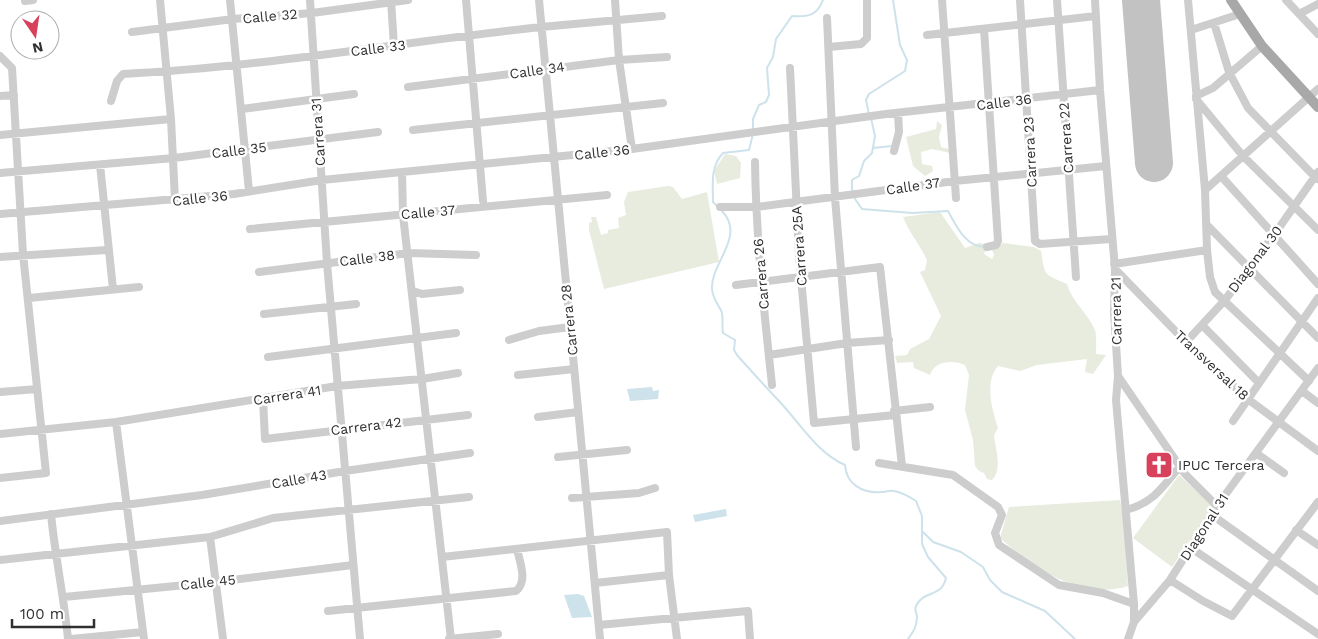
<svg xmlns="http://www.w3.org/2000/svg" width="1318" height="639" font-family="'Work Sans',sans-serif">
<style>
.green{fill:#e7ecdf}
.water{fill:#cde2ea}
.lines{fill:none;stroke-linecap:round;stroke-linejoin:round}
.stream{stroke:#cde2ea;stroke-width:2}
.runway{stroke:#c2c2c2;stroke-width:38}
.minor{stroke:#cdcdcd;stroke-width:8}
.major{stroke:#a8a8a8;stroke-width:10}
.labels{text-anchor:middle;dominant-baseline:central;stroke-width:5;stroke-linejoin:round;paint-order:stroke}
.street-label{font-size:14px;fill:#303030;stroke:#fff}
.poi-label{font-size:14px;fill:#303030;stroke:#fff;text-anchor:start}
</style>
<rect width="100%" height="100%" fill="#fff"/>
<path class="green" d="M937,121L942,125L939,137L941,147L949,149L950,153L932,149L921,152L922,164L932,166L933,171L925,176L913,166L906,137L936,129Z
M725,154L736,156L741,163L740,178L717,184L714,171Z
M668,186L673,187L682,199L707,192L719,262L604,289L589,230V223L592,222L591,217H596L601,235L608,233V230L619,228L618,218L626,215L624,202L628,192Z
M940,212L965,248L979,243L985,244L986,250L984,254L992,259L994,255L992,250L1003,243L1034,247L1041,251C1045,277 1044,274 1067,284C1072,302 1088,313 1095,330C1097,336 1096,347 1096,354L1106,355L1093,374L1085,372L1087,359L1037,365L1020,371L998,366C984,382 992,409 998,428L994,435C995,448 1003,469 992,480L987,479L984,473L979,471L975,466L973,440L965,410L969,375L965,365C953,360 935,360 930,375L914,368L913,362L897,363L895,356L907,355L910,349L929,339L941,316L920,272L925,270L927,260C920,245 910,234 903,217Z
M1179,475L1213,506L1172,567L1133,538Z
M1120,500L1124,522L1128,586C1082,601 1033,568 1000,538L1009,507Z"/>
<path class="water" d="M652,387L653,391L659,390L658,399L630,401L627,389Z
M726,509L727,516L695,522L693,515Z
M578,594L584,596L592,617L572,618L564,595Z"/>
<g class="lines">
<path class="stream" d="M869,114L866,100L869,94L905,71L907,60L900,45L893,0
M753,129V119L759,105L766,102L769,95L767,68L773,57L776,39L792,16C808,17 817,16 823,0
M873,148L892,146
M852,192V180L859,176L864,161L872,153L875,136L871,118
M853,196L862,209L912,213L948,211C956,226 966,247 985,247
M718,207L713,202C713,184 710,167 723,153L749,150L753,134
M722,211C746,236 711,263 712,288C712,299 720,306 722,313C723,319 722,327 723,333L735,340L734,350L737,355C751,371 765,386 779,401C800,423 816,452 845,465C846,484 863,494 882,492C885,492 890,490 894,491C900,492 910,497 916,501L922,516V544L928,557L946,578C941,599 924,589 916,606C914,610 917,613 917,617C917,627 913,632 908,639
M923,532L933,542L961,552L983,567L990,580L1002,592L1045,611L1075,639"/>
<path class="runway" d="M1141,0L1154,163"/>
<path class="minor" d="M160,0L171,119L175,200
M230,0L249,191
M310,0L327,263L360,639
M391,0L394,46
M466,0L483,201
M539,0L600,639
M615,0L619,60L632,149
M942,0L956,198
M1020,0L1035,241L1040,244L1111,239
M1057,0L1076,277
M1095,0L1100,90L1115,269L1114,312L1118,376L1116,400L1134,604V622
M1188,0L1205,190L1207,250L1210,277L1215,292L1309,381
M1286,0L1318,34
M25,1L33,0
M1299,14L1318,4
M827,18L835,198L856,447
M1214,23L1229,72L1248,108L1317,179
M984,29L998,241L996,245L987,247
M1191,30L1240,14
M132,32L233,19L312,13L408,0
M927,35L1096,16
M829,47L861,44L867,38V0
M0,56L12,68L23,254L46,473L0,478
M790,68L799,255L814,423L895,415
M408,87L619,60L667,57
M0,96L14,95
M1196,96L1213,88L1262,46
M1196,99L1243,156L1318,230
M111,101L117,81L123,74C264,67 402,42 541,27C581,23 622,20 662,16
M242,109L354,94
M413,130L663,103
M0,135L171,119
M894,151L899,132L898,113
M755,162C756,237 764,311 772,385
M100,165L113,289
M402,172L403,215L451,639
M0,173L174,158L378,132
M1221,176L1318,284
M1205,190L1318,89
M720,207H756L955,181L1106,166
M0,214L234,194L322,180L632,149L886,114L1100,90
M1207,225L1318,338
M250,229L607,195
M0,257L107,250
M1114,264L1207,250
M1115,269L1186,342L1249,400L1318,451
M259,272L409,253L476,255
M736,285L880,267L902,466
M413,291L422,294L460,290
M29,298L139,287
M264,314L356,304
M1202,325L1259,383
M509,340L539,331L570,327
M1186,342L1225,300L1274,235L1318,172
M769,355L847,343L889,340
M268,357L456,333
M518,375L574,369
M1118,376L1185,474L1217,506
M1302,391L1318,403
M0,392L37,389
M263,399L265,439L468,415
M894,411L930,407
M538,417L578,412
M1233,421L1318,298
M116,422L144,639
M0,434L116,422L337,386L422,379L458,373
M1256,453L1284,473
M558,457L627,450
M879,463L953,475L998,507L1002,515L995,533L999,545L1059,585L1103,593L1134,604
M572,498L639,493L655,488
M1126,510C1153,503 1163,487 1180,466
M51,514C55,556 64,597 68,639
M1212,515L1318,591
M0,521L202,495L345,471L470,453
M1296,530L1318,545
M210,537L223,639
M1191,548L1318,634
M442,557L667,532L669,575L677,639
M0,560L210,537L273,518L469,497
M1170,580L1203,601L1232,616L1318,502
M595,583L669,575
M64,597L216,582L353,565
M328,611L516,591C528,581 520,563 517,549
M599,625L748,611L750,639
M71,639L143,632
M449,639L498,634
M1128,639L1134,622L1170,580L1217,506L1318,368"/>
<path class="major" d="M1231,0L1262,46L1318,107"/>
</g>
<defs>
<symbol id="church-square" viewBox="-11 -11 22 22"><rect x="-9" y="-9" width="18" height="18" rx="4" fill="#d8415c" stroke="#fff"/><path d="M-1.2-6h2.4v3.5h3.3v2.4h-3.3V6h-2.4V-.1h-3.3v-2.4h3.3Z" fill="#fff"/></symbol>
</defs>
<g fill-rule="evenodd">
<use href="#church-square" x="1143" y="449" width="32" height="32"/>
</g>
<g class="labels">
<g class="street-label">
<text transform="translate(270 16) rotate(-5)">Calle 32</text>
<text transform="translate(378 48) rotate(-7)">Calle 33</text>
<text transform="translate(537 70) rotate(-8)">Calle 34</text>
<text transform="translate(1004 102) rotate(-7)">Calle 36</text>
<text transform="translate(318 132) rotate(-94)">Carrera 31</text>
<text transform="translate(1066 138) rotate(-94)">Carrera 22</text>
<text transform="translate(239 150) rotate(-7)">Calle 35</text>
<text transform="translate(602 152) rotate(-6)">Calle 36</text>
<text transform="translate(1030 152) rotate(-93)">Carrera 23</text>
<text transform="translate(913 186) rotate(-8)">Calle 37</text>
<text transform="translate(200 198) rotate(-6)">Calle 36</text>
<text transform="translate(428 212) rotate(-5)">Calle 37</text>
<text transform="translate(799 246) rotate(-94)">Carrera 25A</text>
<text transform="translate(367 258) rotate(-7)">Calle 38</text>
<text transform="translate(1255 259) rotate(-53)">Diagonal 30</text>
<text transform="translate(761 274) rotate(-95)">Carrera 26</text>
<text transform="translate(1116 311) rotate(-91)">Carrera 21</text>
<text transform="translate(569 320) rotate(-96)">Carrera 28</text>
<text transform="translate(1212 365) rotate(43)">Transversal 18</text>
<text transform="translate(287 395) rotate(-9)">Carrera 41</text>
<text transform="translate(366 426) rotate(-7)">Carrera 42</text>
<text transform="translate(299 479) rotate(-10)">Calle 43</text>
<text transform="translate(1204 527) rotate(-57)">Diagonal 31</text>
<text transform="translate(208 582) rotate(-6)">Calle 45</text>
</g>
<g class="poi-label">
<text x="1178" y="465">IPUC Tercera</text>
</g>
</g>
<g transform="translate(35 35) rotate(167)"><circle r="24" fill="#ffffff" stroke="#acacac"/>
<path d="M0-4L9 19L0 12L-9 19Z" fill="#d8415c"/>
<text y="-8" font-size="14" font-weight="bold" text-anchor="middle" fill="#303030">N</text>
</g>
<path d="M12 619v8h82v-8" fill="none" stroke="#303030" stroke-width="2.5"/>
<text x="20" y="619" font-size="15" fill="#303030" stroke="#ffffff" stroke-width="4" paint-order="stroke">100 m</text>
</svg>
